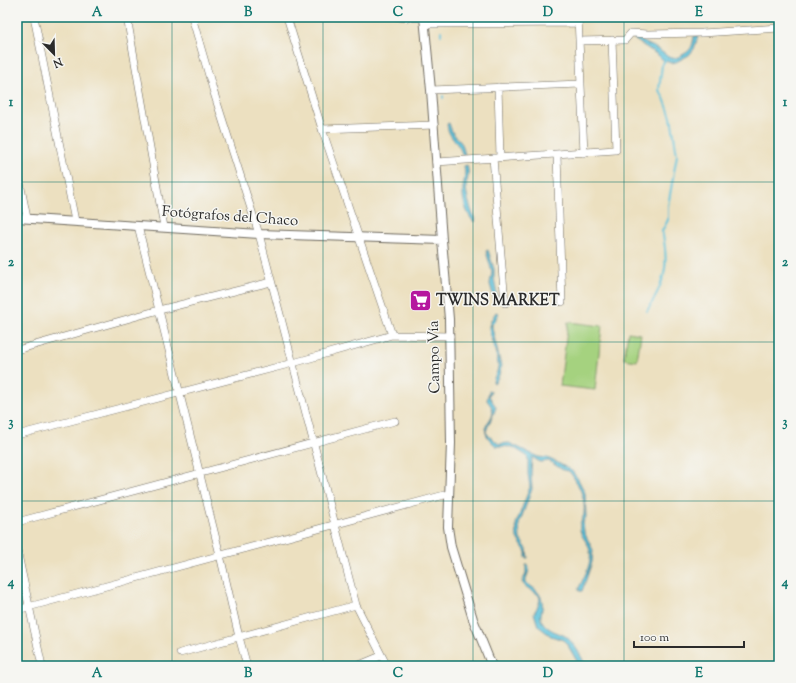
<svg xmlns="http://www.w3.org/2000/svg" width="796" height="683" font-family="'Sorts Mill Goudy',serif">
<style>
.green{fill:#a5d27f;stroke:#687e55}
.water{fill:#5dc2db;stroke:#447683}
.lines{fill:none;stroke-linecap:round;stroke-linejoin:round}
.stream{stroke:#5dc2db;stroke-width:2}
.minor-casing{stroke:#6f6a5f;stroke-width:8}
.tertiary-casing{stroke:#6f6a5f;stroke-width:10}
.minor{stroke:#fff;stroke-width:7}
.tertiary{stroke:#fff;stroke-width:8}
.grid{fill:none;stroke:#0f766e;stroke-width:1;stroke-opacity:0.55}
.labels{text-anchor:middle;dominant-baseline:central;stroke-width:3;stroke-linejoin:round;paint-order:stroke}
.street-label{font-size:15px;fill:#2b2b2b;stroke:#f6f6f2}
.poi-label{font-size:15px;font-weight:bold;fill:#2b2b2b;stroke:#f6f6f2;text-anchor:start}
.neatline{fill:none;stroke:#0f766e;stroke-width:1.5}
.grid-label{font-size:13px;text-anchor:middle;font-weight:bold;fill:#0f766e}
</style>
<rect width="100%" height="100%" fill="#f6f6f2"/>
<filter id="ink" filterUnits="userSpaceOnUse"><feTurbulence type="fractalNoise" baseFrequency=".025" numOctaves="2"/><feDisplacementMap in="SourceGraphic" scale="8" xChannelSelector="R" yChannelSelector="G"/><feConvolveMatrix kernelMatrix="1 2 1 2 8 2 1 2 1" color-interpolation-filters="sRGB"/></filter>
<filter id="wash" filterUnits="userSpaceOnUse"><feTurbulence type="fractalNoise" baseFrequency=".012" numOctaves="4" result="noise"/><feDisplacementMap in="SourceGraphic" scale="16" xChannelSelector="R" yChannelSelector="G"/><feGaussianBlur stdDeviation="0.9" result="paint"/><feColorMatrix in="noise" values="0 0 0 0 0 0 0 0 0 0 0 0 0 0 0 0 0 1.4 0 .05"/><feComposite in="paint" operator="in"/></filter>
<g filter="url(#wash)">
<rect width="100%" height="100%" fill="#ece0c0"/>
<path class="green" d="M568,322L602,326L595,390L560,386Z
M628,332L641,334L637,361L624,359Z"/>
<path class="water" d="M694,36H698L694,49L689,55L676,62L671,63L663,60L658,55L635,40L633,37C638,37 640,39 644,42C648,45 653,46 657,49C670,56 669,63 684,54C692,50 693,44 694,36Z
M449,123L452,132L462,144L465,155H462C460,142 448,139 447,124Z
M467,165C470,176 466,180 466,188C467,199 471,210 475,220L474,222C466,213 462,200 463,188C464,180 466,174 464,166Z
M488,250L494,269V278L498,302H495L490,284L492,272L486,251Z
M496,312L498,313L495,321L492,324V328L501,366L499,375L495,383L493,382C494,376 499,371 498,364C497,353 489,337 489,326C490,322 494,315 496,312Z
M489,391H491L489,396L496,407C494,416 488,423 486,432L489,436L499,444L509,443L538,457L547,458L554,461L571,470L578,479L585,493L586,517L583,522L584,532L593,550L592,562L582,591H579V588C584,577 594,560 589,548C587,541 581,537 580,529C579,523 583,519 584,514C586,498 579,484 569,471L563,470L549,461L540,462L532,457L531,474L532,489L519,524L520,539L527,549L528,558H526V552L517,538L516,524L530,487L528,474V460L527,456L513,447L496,446C472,425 497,422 492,408C491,405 488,402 487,400Z
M526,565H528C531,572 525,576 526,583C537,590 544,595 542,609C541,616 539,618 544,624C550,631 557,632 565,636C571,639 584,659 585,666H580L567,644L563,640L551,636L538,626L534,613C549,589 531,596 522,582L526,574Z"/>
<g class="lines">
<path class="stream" d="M441,31V35
M443,96V98
M647,311C665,282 670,265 662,231L668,220V206L677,155L671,117L664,98L659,90L662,65L665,60"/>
</g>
</g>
<g filter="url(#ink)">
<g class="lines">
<defs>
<path id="minor" d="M34,17L75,221
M127,17L164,227
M192,17L214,93L259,234L356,605L387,666
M287,17L322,129L392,335
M398,17L407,18H424
M578,17L584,153
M425,24L578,23
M579,41L625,40L631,33L648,34L702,33L779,28
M498,87L500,157
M431,90L581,84
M322,129L434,125
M557,155L562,302
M493,158L505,303
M436,162L616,150L612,40
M17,168L27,218
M138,226L220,555L239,637L247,666
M17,350L159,310L271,282
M17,435L293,363L392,335L450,336
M17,522L395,421
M17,550L42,666
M17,610L448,494
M180,653L356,605
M357,666L381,656"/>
<path id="tertiary" d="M424,17L431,90L442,240L449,319L451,443L448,527L451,547L473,619L492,666
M17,218L259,234L442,240"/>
</defs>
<use href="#minor" class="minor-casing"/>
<use href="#tertiary" class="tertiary-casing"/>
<use href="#minor" class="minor"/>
<use href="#tertiary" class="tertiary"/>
</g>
</g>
<path class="grid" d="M172,17V666M323,17V666M473,17V666M624,17V666M17,182H779M17,342H779M17,501H779"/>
<defs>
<symbol id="supermarket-square" viewBox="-11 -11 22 22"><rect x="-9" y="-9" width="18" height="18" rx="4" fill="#b5179e" stroke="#f6f6f2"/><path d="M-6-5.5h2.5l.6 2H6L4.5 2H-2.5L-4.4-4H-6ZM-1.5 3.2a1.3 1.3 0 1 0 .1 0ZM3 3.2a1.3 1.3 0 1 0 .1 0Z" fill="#fff"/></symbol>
</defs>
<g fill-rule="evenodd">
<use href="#supermarket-square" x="408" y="288" width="25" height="25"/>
</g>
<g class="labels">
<g class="street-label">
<text transform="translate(230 217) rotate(4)">Fotógrafos del Chaco</text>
<text transform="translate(435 357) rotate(-91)">Campo Vía</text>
</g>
<g class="poi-label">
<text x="436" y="301">TWINS MARKET</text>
</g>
</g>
<rect width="796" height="683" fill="none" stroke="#f6f6f2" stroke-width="44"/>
<g transform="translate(54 54) rotate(157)" stroke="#f6f6f2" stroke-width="3" paint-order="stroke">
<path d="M0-3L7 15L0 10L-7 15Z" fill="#2b2b2b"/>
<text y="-6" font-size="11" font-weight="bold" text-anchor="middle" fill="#2b2b2b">N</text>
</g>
<path d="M634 641v6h110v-6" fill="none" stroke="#2b2b2b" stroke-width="2"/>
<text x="640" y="641" font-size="12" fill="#2b2b2b" stroke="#f6f6f2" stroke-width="3" paint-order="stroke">100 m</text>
<rect x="22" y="22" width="752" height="639" class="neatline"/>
<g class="grid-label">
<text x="97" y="16">A</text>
<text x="248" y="16">B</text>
<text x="398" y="16">C</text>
<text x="548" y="16">D</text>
<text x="699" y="16">E</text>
<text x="11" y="106">1</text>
<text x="785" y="106">1</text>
<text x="11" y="266">2</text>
<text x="785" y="266">2</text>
<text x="11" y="426">3</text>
<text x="785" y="426">3</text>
<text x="11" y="586">4</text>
<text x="785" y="586">4</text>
<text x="97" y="677">A</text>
<text x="248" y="677">B</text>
<text x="398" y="677">C</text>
<text x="548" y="677">D</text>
<text x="699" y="677">E</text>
</g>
</svg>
